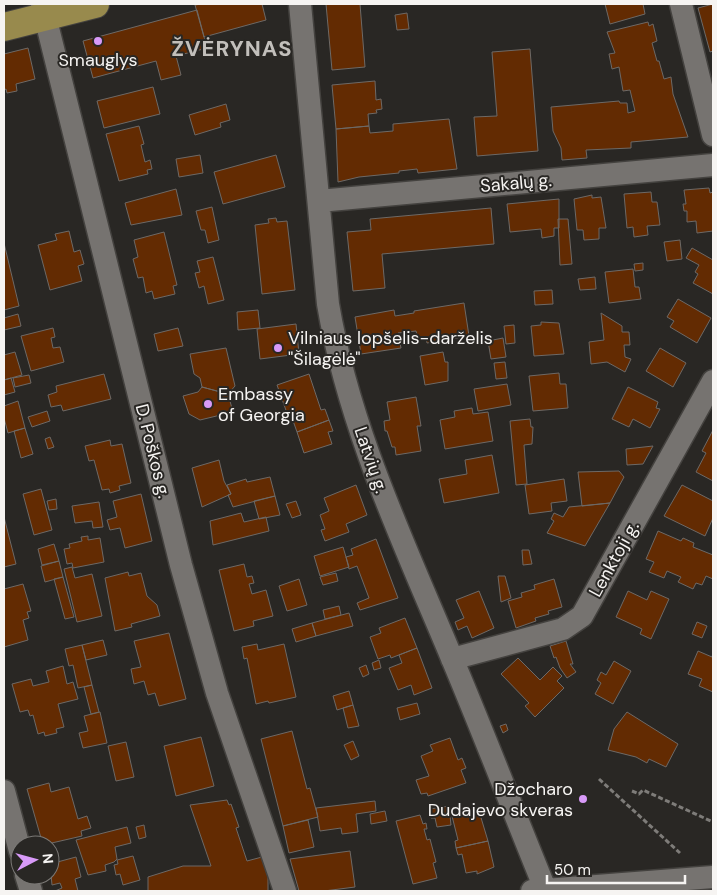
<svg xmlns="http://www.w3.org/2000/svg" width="717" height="895" font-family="'DM Sans',sans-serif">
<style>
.building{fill:#632b02;stroke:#6d6966}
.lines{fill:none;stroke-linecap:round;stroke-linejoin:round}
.minor-casing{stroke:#44423f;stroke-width:25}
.major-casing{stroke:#44423f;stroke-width:30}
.path{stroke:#7e7c79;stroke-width:3;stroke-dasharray:5 2.5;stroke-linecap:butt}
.minor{stroke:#767370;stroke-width:22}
.major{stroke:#988a4d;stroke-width:28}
.poi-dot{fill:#d89af8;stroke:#292724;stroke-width:2}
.labels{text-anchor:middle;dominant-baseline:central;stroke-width:4;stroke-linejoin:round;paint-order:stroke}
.poi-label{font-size:18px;fill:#f6f4f2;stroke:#292724;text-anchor:start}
.street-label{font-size:18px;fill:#f6f4f2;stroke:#292724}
.district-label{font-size:22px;font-weight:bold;letter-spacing:1px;fill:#c2bfbb;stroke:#292724}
</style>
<rect width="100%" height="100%" fill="#292724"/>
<path class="building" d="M201,4H262L266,20L204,37L195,5Z
M326,4H360L365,67L332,70Z
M605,4H643L645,14L610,24Z
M713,4V51L710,52L698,8Z
M197,10L207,48L176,56L181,75L161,80L156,61L93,78L83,41Z
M407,13L409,29L397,30L395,15Z
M648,22L649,26L653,24L657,41L652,43L657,61H659L664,79L671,77L673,94L688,137L631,142V148L586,150L587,158L562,160L561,148L553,131L551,107L619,101L620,103H627L628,113L635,111L630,90L623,91L619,67L612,69L609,54L615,53L607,32Z
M28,48L35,79L16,84L17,91L7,93L6,89L4,90V54Z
M530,49L538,151L477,156L474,117L497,116L492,52Z
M375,81L376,100L381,99L382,109L376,110L377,113L368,114L369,126L336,129L332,85Z
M153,87L160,114L104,128L97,101Z
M226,104L230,120L220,123L221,127L195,135L189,115Z
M449,119L457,169L418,173L417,169L399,171V173L359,177L338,182L336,129L369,126L370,133L393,131V124Z
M139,126L144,144L141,145L145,162L150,160L152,169L147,170L148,174L119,181L106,134Z
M200,155L203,173L179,177L176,159Z
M276,155L285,187L223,204L214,172Z
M709,188L710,193L713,192V231L697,233L696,221L687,222V211H684L683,204H686L684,190Z
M176,189L182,215L131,225L125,203Z
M651,192L652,202H657L660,225L647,226L648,235L634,237L633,227L627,228L624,194Z
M592,195V198L601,197L606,228H599V239L584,240L583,230H577L574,199Z
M559,199V228H554V236L542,238L541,229L510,232L507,204Z
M212,207L219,240L208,243L205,230H201L196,211Z
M491,208L494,244L382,254L385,288L353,291L347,232L371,230L370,219Z
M276,218L277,222L287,221L295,290L262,294L255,225L269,223L268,219Z
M558,219H568L572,264L560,265Z
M69,231L74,252L80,250L84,264L78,266L82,281L50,290L38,245L57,240L55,234Z
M164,232L177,285L173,286L175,294L154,299L152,291L146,293L143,277L138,278L133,259L138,257L134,240Z
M680,240L682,259L667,261L664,242Z
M4,243L19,306L4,310Z
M692,248L713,260V294L693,283L698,274L695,272L699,265L686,258Z
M213,257L224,300L208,304L204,286L199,288L195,273L200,272L197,261Z
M643,263V270L635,271L634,264Z
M633,269L635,287H639L641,299L609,303L605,272Z
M595,277L596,289L580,290L578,279Z
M552,290L553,304L535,305L534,291Z
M678,299L711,318L697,343L670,327L674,321L667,317Z
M464,303L469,336L427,343L426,338L418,339L416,331L398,333L401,348L361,354L355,317L394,310L395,316L414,313V311Z
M258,310L260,328L238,330L237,312Z
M601,313L622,326V332H629L630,345H624L625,357L631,359L625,372L607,362L591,364L589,342L604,340Z
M18,314L21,326L4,330V318Z
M541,322L559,323L564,354L534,356L531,326L541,325Z
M296,324L299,354L260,359L257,329Z
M514,325L515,343L506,344L504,326Z
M53,328L55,337L51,338L53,348L60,347L64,362L31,371L21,336Z
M178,328L183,346L158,351L154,334Z
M503,338L506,357L491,359L488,341Z
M226,348L235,386L228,394L202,387L200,378L194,374L190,354Z
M660,348L686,363L673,387L646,371Z
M15,352L22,375L4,380V355Z
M443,352L445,362H448V381L425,385L420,356Z
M505,362L507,378L496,379L494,363Z
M559,373L560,384H566L568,408L533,411L529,376Z
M104,374L111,399L63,411L61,405L51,407L48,395L57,392L56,386Z
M309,374L321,410L325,409L329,420L297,432L291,415L288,416L277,385Z
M29,375L31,383L15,387L13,378Z
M11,378L15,392L4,395V380Z
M507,384L511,405L478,411L474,389Z
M202,387L228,394L233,412L200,420L189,414L183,396L198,392Z
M628,387L658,402L656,408L660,409L650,428L633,419L629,427L612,419Z
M416,397L421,426H417L421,451L396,455L395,447H392L387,431H385L384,421L390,420L387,402Z
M18,401L25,428L8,433L4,418V406Z
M472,408L473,414L488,412L493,441L445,449L440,420L455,417L454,411Z
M47,411L50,421L32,427L28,417Z
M530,419L531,427H533L532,444L524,445L527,484L516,485L510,421Z
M329,420L333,431L328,432L332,444L304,453L297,432Z
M25,428L33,454L21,458L14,431Z
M713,430V481L696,472L706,453L702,451Z
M50,437L54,447L48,449L45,439Z
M110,440L111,446L122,444L131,483L119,486L120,490L110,493L109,489L102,490L94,460L89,461L85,446Z
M653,446L643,464L627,465L626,449Z
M492,455L499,493L444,503L439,479L467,474L465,460Z
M219,460L224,481L231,494L202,507L192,468Z
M619,471L624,477L610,503L582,506L578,472Z
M270,477L275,496L233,507L228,495L231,494L227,485L246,479L247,482Z
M564,479L567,501L551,503L552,511L529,514L525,485Z
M356,485L367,515L346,524L349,532L325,541L321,530L325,529L320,515L329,511L324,498Z
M682,485L713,501V518L705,536L664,516Z
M41,489L52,530L34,535L23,494Z
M141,494L152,541L125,548L120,528L110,530L107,520L117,517L113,501Z
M275,496L280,515L259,519L254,501Z
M56,499L57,509L49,510L47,501Z
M296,501L301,515L292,518L286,504Z
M99,502L103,527L93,528L92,521L75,523L72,506Z
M610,503L585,546L547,533L554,521L551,519L554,513L563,517L569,507Z
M241,513L244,522L266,517L269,531L213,545L210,521Z
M4,517L16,564L4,567Z
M658,531L681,541L683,538L694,543L693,547L713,555V579L706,576L702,585L696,583L693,589L678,582L681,577L667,571L664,578L649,572L654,562L646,559Z
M88,536V540L100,538L104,562L73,568L72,563L67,564L64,549L70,548L69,544L82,541L81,537Z
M376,539L398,598L360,610L357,603L369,598L357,566L349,569L346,557L353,555L351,549Z
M54,544L59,561L42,565L38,549Z
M343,547L349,567L320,576L314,556Z
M522,550H529L532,564L523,565Z
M59,561L63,577L45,582L41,566Z
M244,564L247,577L252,576L254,583L249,584L252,594L266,590L273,616L253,621L254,626L234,631L219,570Z
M72,567L75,578L92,574L102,616L77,622L64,569Z
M128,572L129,576L141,573L147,596L157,605L160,616L131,624L132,627L115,631L105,578Z
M336,573L338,581L323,585L320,577Z
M498,576H505L511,598L501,602Z
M63,577L74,617L65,619L54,579Z
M299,579L307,605L287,611L279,586Z
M554,579L562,607L548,611L549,614L535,618L536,621L516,628L508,601L522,597L521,593L535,589L534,585Z
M23,584L31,611L27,612L29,618L23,620L28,640L4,647V589Z
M479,591L494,628L472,638L467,626L458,630L455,622L464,618L456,600Z
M628,591L647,600L651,591L669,599L651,639L640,634L642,629L616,617Z
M339,606L341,615L325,619L323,610Z
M349,613L353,626L316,636L312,623Z
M405,618L417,648L391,658L390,655L378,659L370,637L381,633L379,628Z
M697,622L707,626L702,638L692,634Z
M312,623L316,636L296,642L292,629Z
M169,633L186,699L159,706L155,693L148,695L144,681L134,684L131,669L141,667L134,641Z
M103,640L107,655L86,660L82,645Z
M566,641L573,664H570L576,672L567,678L560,668L556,657L554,658L550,646Z
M257,644L258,650L284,644L296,697L269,703L268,701L256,704L247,658L244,659L242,647Z
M82,645L92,685L78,688L73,665L69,666L65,649Z
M417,648L432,688L414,695L411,685L398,690L389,668L402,663L399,655Z
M698,651L712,657L713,653V695V692L699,686L702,679L688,674Z
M518,658L540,680L553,667L562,676L557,681L564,688L535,717L525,706L529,703L501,674Z
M379,660L381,668L374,670L372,663Z
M614,661L631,671L613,704L595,694L601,683L597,680L601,672L606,675Z
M366,665L369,674L363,677L359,668Z
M63,666L67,684L73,682L78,699L58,704L64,727L56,729L57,733L45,736L44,732L38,734L33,715L30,716L28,710L20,712L12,684L31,679L33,686L49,682L46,671Z
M92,685L99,712L91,714L84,687Z
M349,691L353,705L337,710L333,696Z
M417,703L420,714L400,720L397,708Z
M353,705L359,726L348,728L343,708Z
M100,712L107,743L83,748L79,733L88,731L84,716Z
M627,712L678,744L666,767L649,759L647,763L636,757L608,750L614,729Z
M506,724L508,730L503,733L500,726Z
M292,731L307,789L310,788L318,817L283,826L261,739Z
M201,737L214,786L176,796L164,746Z
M450,738L458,760L462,758L466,768L461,770L466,783L428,796L427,793L421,794L416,780L429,776L421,756L433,751L430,745Z
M353,741L359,756L351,760L344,745Z
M126,742L134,777L116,781L108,746Z
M49,783L51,792L69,787L78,819L87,816L91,828L81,831L82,836L43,845L27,789Z
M227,800L229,805L231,804L239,827L236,828L247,861L262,857L268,877V891H148V877L183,866H211L190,805Z
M375,801L376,811L356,814L358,832L342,834L341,828L320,831L316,808Z
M449,806L451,825L437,827L435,818H431L430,809Z
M385,811L387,821L371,824L370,814Z
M479,811L488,841L456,848L455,841L458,840L452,816L463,813V816Z
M420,815L423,824L426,823L427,829H424L427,840L430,839L436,862L433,863L437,878L413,884L396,821Z
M308,820L314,847L289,853L283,826Z
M144,825L146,837L139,839L136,827Z
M127,827L131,843L115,847L117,859L114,862L105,865L106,871L88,875L76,840Z
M488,841L494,867L477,874V871L466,873L462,854L458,855L456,848Z
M350,851L355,887L324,891H299L290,859Z
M133,856L140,880L123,885L120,874L116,875L114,865L118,864L117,860Z
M76,857L81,877L75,879L78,891H55L62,888L60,883L52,885L50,864Z"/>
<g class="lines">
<defs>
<path id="minor" d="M42,4L181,565L217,693L285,891
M300,4L328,304C349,428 403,541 451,656C484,734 514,813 546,891
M681,4L713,135
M319,201L713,165
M452,659L563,629L582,616L713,381
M4,791L20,851
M26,875L31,891
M532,891L713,877"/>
<path id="major" d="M4,27L95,4"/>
</defs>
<use href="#minor" class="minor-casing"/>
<use href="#major" class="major-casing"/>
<path class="path" d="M599,779L680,853
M632,791L639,794L643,790L713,822"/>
<use href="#minor" class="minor"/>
<use href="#major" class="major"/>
</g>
<g class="poi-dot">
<circle cx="98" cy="41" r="5"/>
<circle cx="278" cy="348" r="5"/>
<circle cx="208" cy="404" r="5"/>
<circle cx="583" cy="799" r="5"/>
</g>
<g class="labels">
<g class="poi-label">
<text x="98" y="60" text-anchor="middle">Smauglys</text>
<text x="288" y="338">Vilniaus lopšelis-darželis<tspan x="288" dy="21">"Šilagėlė"</tspan></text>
<text x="218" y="394">Embassy<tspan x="218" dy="21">of Georgia</tspan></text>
<text x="573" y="789" text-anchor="end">Džocharo<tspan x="573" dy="21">Dudajevo skveras</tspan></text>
</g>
<g class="street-label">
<text transform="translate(516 183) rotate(-5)">Sakalų g.</text>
<text transform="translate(153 451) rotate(76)">D. Poškos g.</text>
<text transform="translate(371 460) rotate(71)">Latvių g.</text>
<text transform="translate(614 559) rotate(-61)">Lenktoji g.</text>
</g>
<g class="district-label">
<text x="232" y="48">ŽVĖRYNAS</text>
</g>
</g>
<rect width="717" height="895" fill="none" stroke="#f6f4f2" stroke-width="10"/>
<g transform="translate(35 860) rotate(84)"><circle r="24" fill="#292724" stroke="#7b7976"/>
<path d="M0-4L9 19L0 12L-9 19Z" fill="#d89af8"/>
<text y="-8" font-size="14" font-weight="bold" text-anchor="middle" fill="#f6f4f2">N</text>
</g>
<path d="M547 875v8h138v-8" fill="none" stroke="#f6f4f2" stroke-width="2.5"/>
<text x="554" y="875" font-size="15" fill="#f6f4f2" stroke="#292724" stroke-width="4" paint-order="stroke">50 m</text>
</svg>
